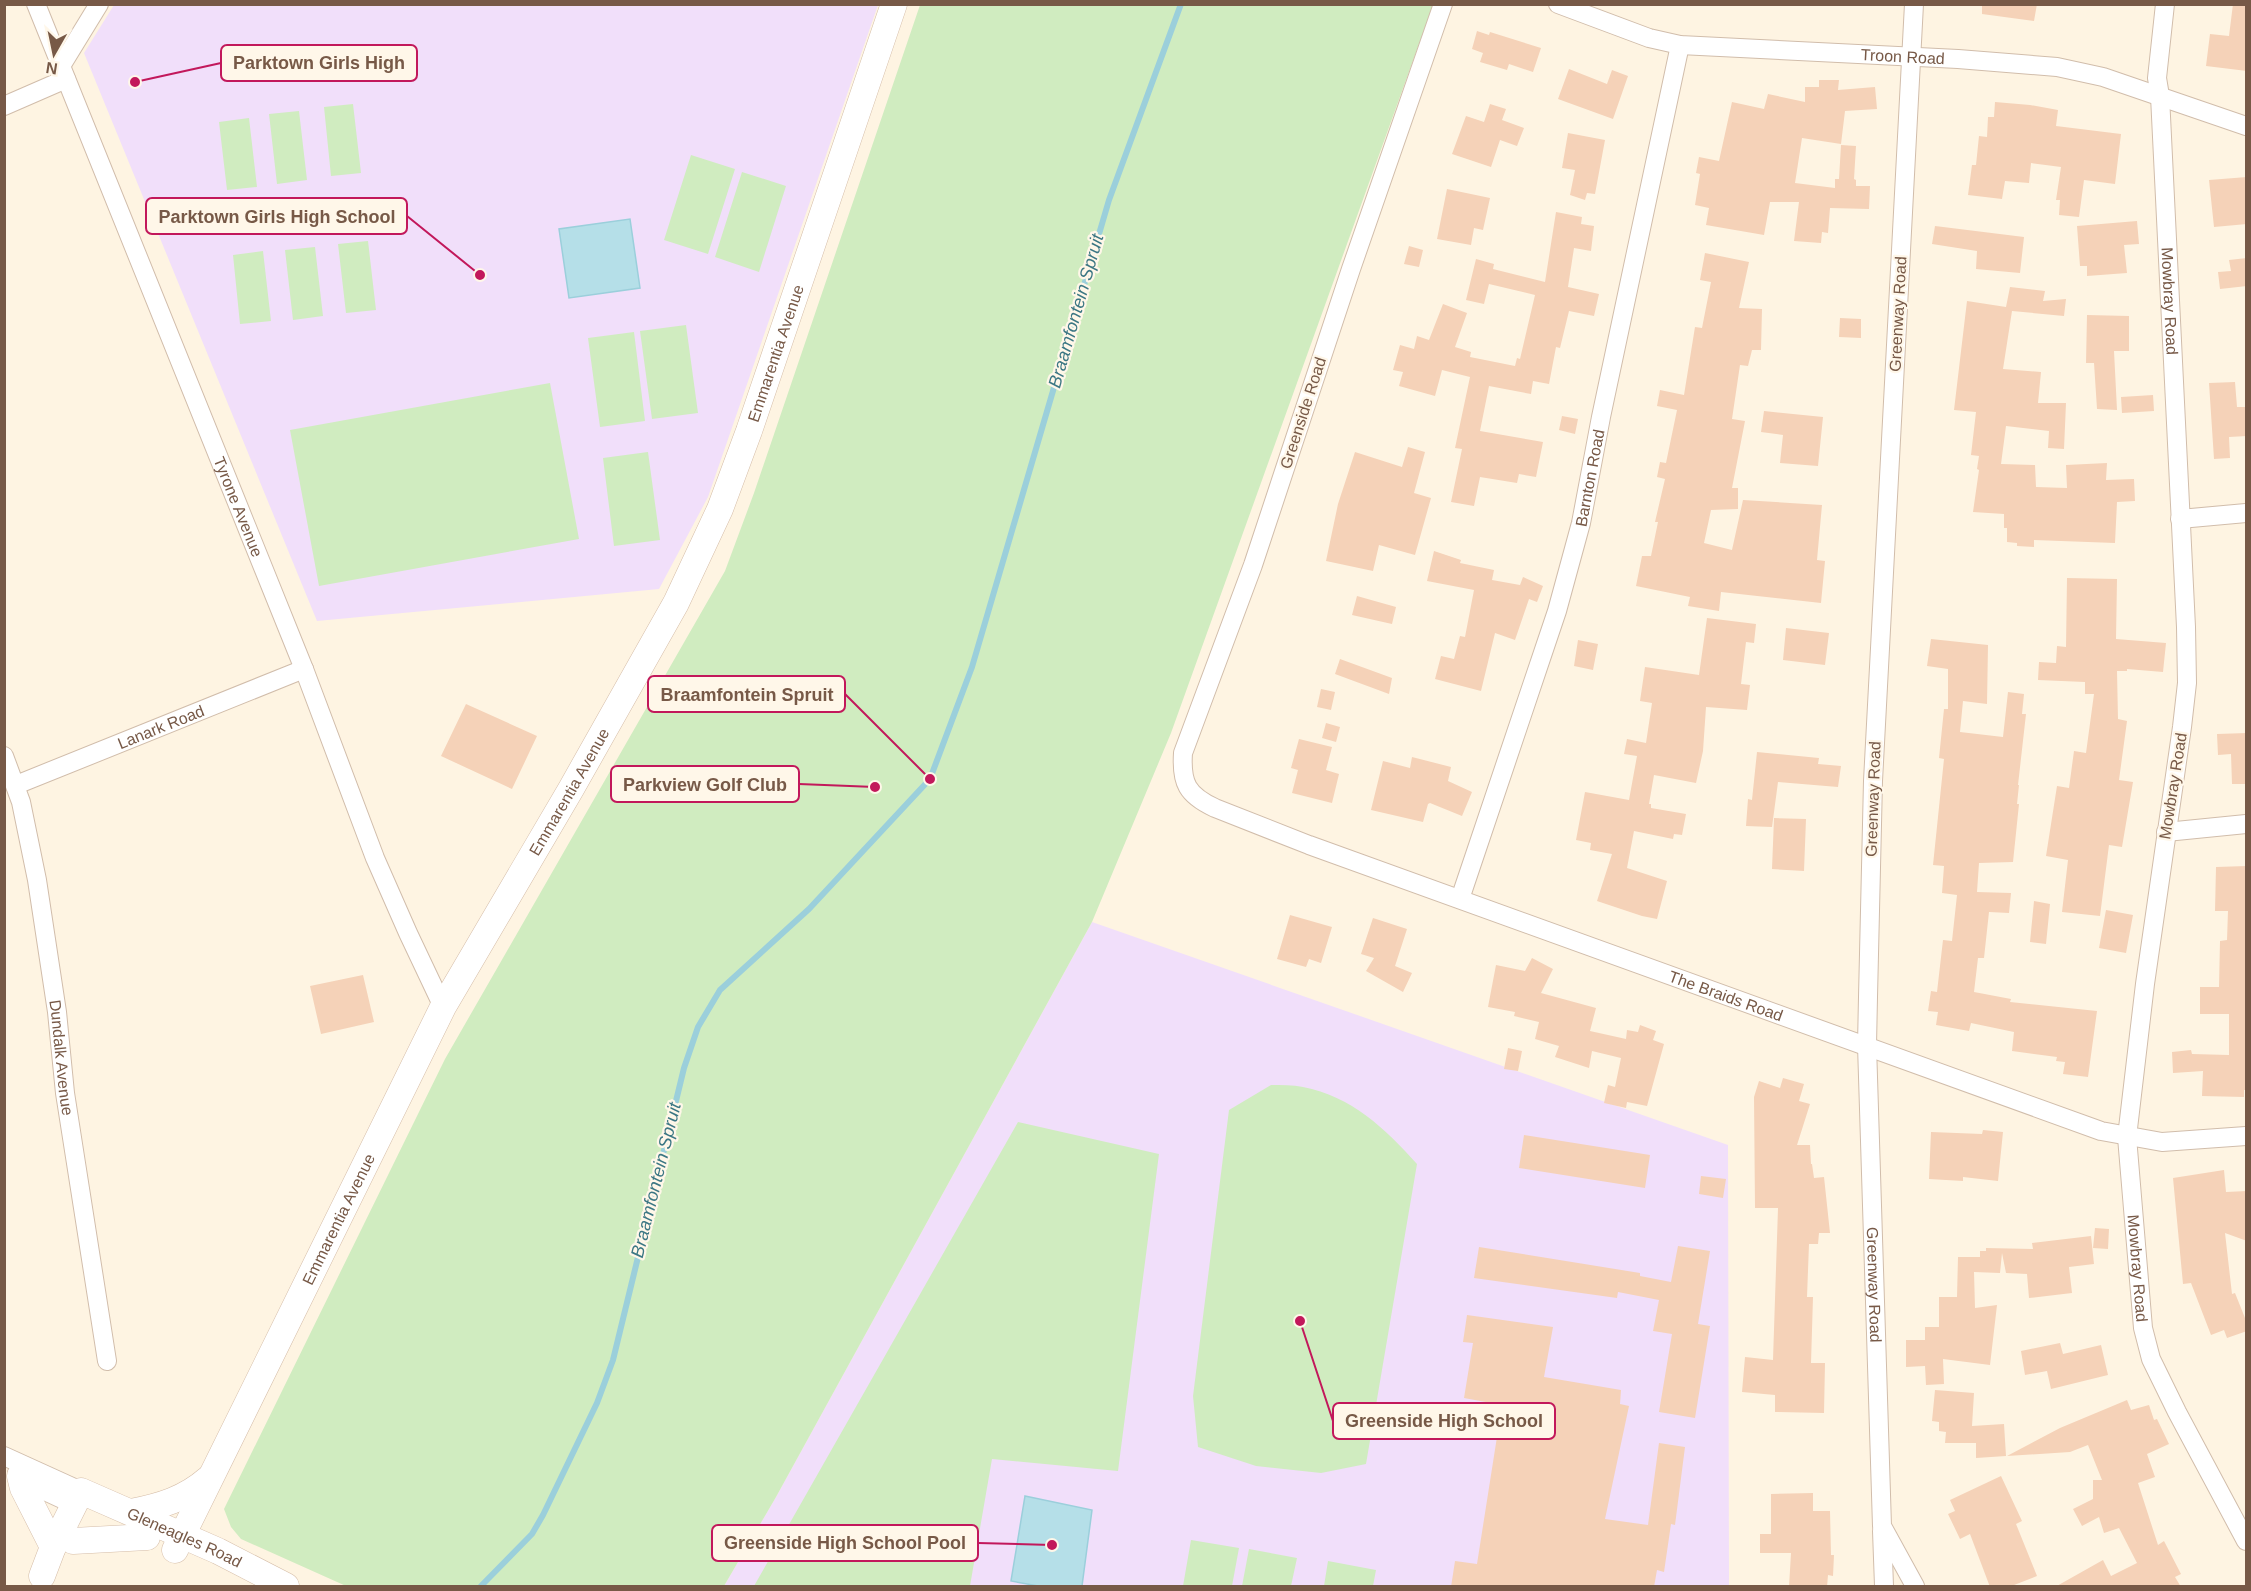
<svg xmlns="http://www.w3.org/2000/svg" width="2251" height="1591" font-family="Helvetica,sans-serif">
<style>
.education{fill:#f1dffa}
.green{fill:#d0ecc0}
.water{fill:#b5dfe8;stroke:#9bcfdb;stroke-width:1.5}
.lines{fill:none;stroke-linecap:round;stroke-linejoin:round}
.stream{stroke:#9bcfdb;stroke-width:6}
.building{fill:#f5d2b8}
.street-casing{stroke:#d1bdab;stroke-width:20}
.secondary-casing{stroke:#d5bda8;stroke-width:27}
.street{stroke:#fff;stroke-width:18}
.secondary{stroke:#fff;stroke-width:26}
.labels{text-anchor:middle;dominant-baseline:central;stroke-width:4.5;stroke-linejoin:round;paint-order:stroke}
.street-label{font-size:16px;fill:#775947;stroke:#fff7e9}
.water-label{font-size:18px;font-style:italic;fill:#3c7784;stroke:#fff7e9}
.leader{fill:none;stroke:#c2185b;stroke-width:2}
.callout-dot{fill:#c2185b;stroke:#fff7e9;stroke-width:2}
.callout{fill:#fff7e9;stroke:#c2185b;stroke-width:2}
.callout-label{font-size:18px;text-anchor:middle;font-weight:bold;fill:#775947}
</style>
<rect width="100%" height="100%" fill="#fef4e2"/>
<path class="education" d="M114,5H878L708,497L659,589L317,621L84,53Z
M1092,922L1728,1145L1729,1586H724L776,1497Z"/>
<path class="green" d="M920,5H1433L1171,733L1092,922L776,1497L724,1586H346L241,1539L231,1527L224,1509L445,1059L725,571L754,493Z
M353,104L361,173L331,176L324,107Z
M299,111L307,180L277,184L269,114Z
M249,118L257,187L227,190L219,122Z
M691,155L735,169L708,254L664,240Z
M742,172L786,186L759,272L715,257Z
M368,241L376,310L346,313L338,244Z
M315,247L323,316L293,320L285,250Z
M263,251L271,321L240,324L233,255Z
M686,325L698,413L652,419L640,331Z
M634,332L645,421L600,427L588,338Z
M550,383L579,539L319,586L290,430Z
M648,452L660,540L614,546L603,458Z
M1271,1085C1281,1085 1293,1085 1303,1087C1351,1096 1386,1129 1417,1164L1366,1464L1321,1473L1256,1466L1198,1447L1193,1396L1229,1110Z
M1018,1122L1159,1154L1118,1471L992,1459L970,1586H754Z
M1191,1540L1239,1548L1232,1586H1183Z
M1249,1549L1297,1558L1291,1586H1242Z
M1328,1561L1376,1570L1373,1586H1324Z"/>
<path class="water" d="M630,219L640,288L569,298L559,229Z
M1025,1496L1092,1510L1082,1586H1038L1011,1581Z"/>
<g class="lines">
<path class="stream" d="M481,1586L532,1534L543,1515L597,1403L613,1360L684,1068L698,1027L720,990L809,909L930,779L972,667L1109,200L1181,4"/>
</g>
<path class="building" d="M1982,4H2037L2034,21L1982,14Z
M2233,4H2247V71L2206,66L2210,34L2229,36Z
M1477,31L1489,35L1490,32L1541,48L1533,72L1509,64L1507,70L1480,62L1483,53L1472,49Z
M1569,69L1607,84L1612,70L1628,76L1613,119L1558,99Z
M1819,80H1839L1838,90L1875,87L1877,109L1845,111L1841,144L1802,138L1795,183L1835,188V179H1839L1841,145L1856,146L1854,179L1856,180V186H1870L1869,209L1830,208L1828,233L1822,232L1821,243L1794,241L1799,202H1770L1764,235L1706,225L1709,208L1695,205L1700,174L1696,173L1699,157L1719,161L1732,102L1764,109L1768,94L1805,102V87H1819Z
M1995,102L2030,105L2058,110L2056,126L2121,134L2115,184L2084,180L2079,217L2059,215L2060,200H2056L2061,167L2031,163L2029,183L2005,181L2002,199L1968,195L1972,165H1976L1979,136L1987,137L1988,117H1994Z
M1490,104L1506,109L1502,120L1524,128L1517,146L1500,140L1491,167L1452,154L1466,116L1484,122Z
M1568,133L1605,140L1595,194L1587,193L1585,200L1570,195L1575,170L1562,168Z
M2247,177V224L2214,227L2209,180Z
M1447,189L1490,198L1483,230L1474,228L1471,245L1437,239Z
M1556,212L1582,217L1581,224L1594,226L1591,251L1574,248L1568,287L1599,294L1594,316L1569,311L1560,348L1556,347L1549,384L1533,381L1531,394L1489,386L1480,431L1543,442L1536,477L1519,474L1517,483L1480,477L1474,506L1451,502L1462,449L1455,448L1470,377L1442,370L1435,396L1399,386L1403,372L1393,370L1400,345L1414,349L1417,336L1429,340L1443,304L1467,313L1455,347L1471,352L1470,357L1515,366L1517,358L1520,359L1535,295L1489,284L1484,304L1466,300L1476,259L1494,264L1493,269L1545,282Z
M2137,221L2139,244L2124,245L2127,273L2087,276V266H2080L2077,226Z
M1935,226L2024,237L2020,273L1976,269L1977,251L1932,244Z
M1409,246L1423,250L1419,267L1404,264Z
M1705,253L1749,262L1739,308L1762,309L1761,350H1752L1748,366L1740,365L1732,419L1745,421L1732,488H1738V509L1711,510L1704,543L1732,550L1743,500L1822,505L1817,560L1825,561L1821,603L1721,592L1719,611L1688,606L1690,597L1636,586L1642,556H1651L1658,522H1655L1665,479L1657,477L1660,462L1666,463L1677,410L1657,406L1660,390L1684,395L1695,327L1702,328L1711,282L1700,280Z
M2247,258V286L2220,289L2218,272L2231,271L2229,260Z
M2010,287L2045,291L2043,301L2066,299L2064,316L2012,311L2003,369L2041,372L2038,403H2066L2064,449L2048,448L2049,431L2006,426L2001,464L2035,465L2036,487L2067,488L2066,465L2107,463L2106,480L2134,479L2135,501L2117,502L2115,543L2034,540V547L2017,546V543L2007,542V528H2004V514L1973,512L1979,470L1977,469L1979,456L1971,455L1976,412L1954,410L1967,301L2006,307Z
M2087,315L2129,316V351H2114L2117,410L2097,409L2094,363H2086Z
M1840,318L1861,319V338L1839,337Z
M2235,382L2237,407H2247V436L2229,437L2230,458L2214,459L2209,383Z
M2153,395L2154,411L2122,413L2121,397Z
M1764,411L1823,417L1818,466L1780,463L1783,435L1761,432Z
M1562,416L1578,419L1575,434L1559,430Z
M1408,447L1425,452L1414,493L1431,498L1415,555L1379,545L1373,571L1326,561L1338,504L1355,452L1402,467Z
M1434,551L1461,560L1460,563L1494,570L1492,580L1520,585L1523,577L1543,586L1537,602L1529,599L1515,640L1495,633L1481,691L1435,679L1441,656L1454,659L1460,636L1465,637L1474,590L1427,581Z
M2067,578L2117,579L2116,639L2166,643L2163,672L2127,669V671H2117L2118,719L2127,721L2119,780L2133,782L2122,847L2109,845L2100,916L2062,912L2068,860L2046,856L2057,786L2069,788L2074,751L2086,753L2094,694H2085V682L2038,680L2039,662L2056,663L2057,646L2066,647Z
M1357,596L1396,607L1392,624L1352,615Z
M1707,618L1756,624L1754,643L1746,642L1741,684L1750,685L1747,710L1706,707L1703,751L1696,783L1654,775L1649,804H1651V808L1686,814L1682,835L1674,834L1673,839L1634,831L1627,868L1667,881L1657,919L1642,916L1597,901L1612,854L1590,850L1591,843L1576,840L1585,792L1629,800L1637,756L1624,754L1627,739L1646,743L1652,703L1640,701L1645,667L1699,675Z
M1786,628L1829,633L1825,665L1783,660Z
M1931,639L1988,645L1987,704L1963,701L1960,732L2003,737L2008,692L2024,694L2022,714H2026L2018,785H2019L2017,804H2019L2013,862L1979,863L1977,892L2011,893L2009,913L1989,912L1984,958H1978L1974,992L2011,999L2010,1002L2097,1011L2088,1077L2063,1074L2065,1062L2056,1061L2057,1057L2012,1051L2014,1032L1971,1023L1969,1031L1936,1025L1938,1012L1928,1011L1931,991L1937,992L1943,940L1952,941L1957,895L1942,893L1944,866L1933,865L1944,759L1939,758L1944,709H1948V669L1927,666Z
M1578,640L1598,644L1593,670L1574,666Z
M1340,659L1392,678L1389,694L1335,674Z
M1321,689L1335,692L1331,710L1317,707Z
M466,704L537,736L512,789L441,756Z
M1326,723L1340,727L1336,742L1322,738Z
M2247,733V784H2232L2231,754L2218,755L2217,734Z
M1299,739L1332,747L1326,770L1339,774L1332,803L1292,793L1298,770L1291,768Z
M1757,752L1819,758L1818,764L1841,766L1838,787L1778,782L1772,827L1746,826L1748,799L1752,800Z
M1412,757L1451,767L1448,781L1472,792L1462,816L1430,803L1428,804L1423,822L1371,810L1383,761L1410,768Z
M1774,818L1806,819L1804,871L1772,869Z
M2247,866V1090H2244V1097L2202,1096L2203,1071L2173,1073L2172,1052L2191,1050L2192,1054L2229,1055V1014H2200V987H2219L2220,941L2227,940L2228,911H2215L2216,867Z
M2034,901L2050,904L2046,944L2030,942Z
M2106,910L2133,915L2126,953L2099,948Z
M1290,915L1332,927L1321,963L1309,959L1306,967L1277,959Z
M1373,918L1407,929L1395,966L1412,973L1403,992L1366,971L1374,958L1361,954Z
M1532,958L1553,969L1541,993L1596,1008L1590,1031L1626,1039L1627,1030L1638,1032L1640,1025L1656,1031L1653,1040L1664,1044L1647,1106L1627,1102L1626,1108L1604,1103L1608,1085L1615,1087L1621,1058L1592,1051L1589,1068L1555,1057L1559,1046L1535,1039L1539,1022L1514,1016L1515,1012L1488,1007L1496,965L1525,971Z
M363,975L374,1022L321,1034L310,986Z
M1508,1048L1522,1051L1518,1071L1504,1069Z
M1783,1078L1804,1084L1799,1101L1810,1104L1797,1145H1810L1811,1164H1812L1814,1178L1824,1177L1830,1233H1819L1818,1244H1809L1807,1297H1813L1811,1363H1825L1824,1413L1775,1412V1395L1742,1392L1745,1357L1773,1360L1778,1208H1755L1754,1097L1759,1081L1780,1088Z
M1983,1130L2003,1132L1998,1181L1963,1177V1181L1929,1179L1931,1132L1982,1134Z
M1524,1135L1650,1155L1645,1188L1519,1168Z
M2224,1170L2226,1192L2247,1191V1241L2225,1233L2232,1294L2235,1293L2247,1323V1331L2227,1338L2224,1330L2211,1335L2191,1283L2183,1284L2173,1178Z
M1701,1176L1726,1179L1723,1198L1699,1194Z
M2095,1228L2109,1229L2108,1249L2093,1248Z
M2091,1236L2094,1264L2069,1267L2072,1293L2029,1298L2027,1274L2006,1273L2002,1253L2000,1273L1974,1272L1975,1308L1997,1305L1990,1365L1943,1359L1944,1384L1926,1385L1925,1366L1906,1367V1340H1925V1327H1939V1297H1957L1958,1257H1980V1251H1986V1248L2033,1249L2032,1243Z
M1678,1246L1710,1251L1698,1324L1710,1326L1695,1418L1659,1412L1672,1334L1653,1331L1659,1300L1618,1292L1617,1298L1474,1278L1479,1247L1640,1273V1276L1671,1282Z
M1467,1315L1553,1327L1544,1377L1621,1390L1620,1404L1629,1406L1605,1519L1648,1525L1659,1443L1685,1447L1675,1525L1671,1524L1664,1572L1657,1570L1654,1587H1451L1455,1561L1477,1564L1502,1405L1464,1398L1473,1343L1463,1342Z
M2060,1343L2063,1354L2101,1345L2108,1375L2051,1389L2047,1371L2025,1375L2021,1351Z
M1935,1390L1974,1393L1972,1426L2004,1424L2006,1456L1976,1458V1443H1945L1946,1432L1939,1431V1422L1932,1421Z
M2127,1400L2131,1410L2149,1405L2154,1420L2157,1419L2169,1444L2147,1454L2155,1477L2138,1483L2158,1545L2164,1541L2181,1574L2175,1577L2181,1587H2055L2103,1560L2111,1576L2137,1563L2119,1528L2104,1533L2099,1517L2082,1526L2073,1509L2093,1499V1480H2102L2088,1445L2070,1452L2007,1456L2060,1428Z
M2001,1476L2022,1521L2016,1524L2037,1576L2009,1587H1990L1970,1534L1960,1539L1948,1514L1955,1511L1950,1500Z
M1813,1493V1511H1830L1831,1555H1834L1833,1576L1828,1575L1827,1587H1789L1791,1553H1760V1534H1771V1494Z"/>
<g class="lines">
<defs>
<g id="street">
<path id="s1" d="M36,4L304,669L375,858L408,933L443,1007"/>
<path id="s2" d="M1443,4L1351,269L1253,565L1183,753C1181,783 1187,795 1215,808L1309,845L2101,1131L2162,1142L2246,1136"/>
<path id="s3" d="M1558,4L1649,38L1680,45L1958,59L2057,67L2103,77L2246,126"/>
<path id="s4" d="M1914,4L1873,781L1868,997L1867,1045L1882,1526L1915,1586"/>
<path id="s5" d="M2165,4L2157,78L2160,96L2186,627L2187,683L2182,727L2145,984L2127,1137L2143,1328L2151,1359L2177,1412L2246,1541"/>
<path d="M61,66L99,4"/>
<path d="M4,106L66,79"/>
<path d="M2180,519L2246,513"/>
<path id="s6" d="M4,756L21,802L37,880L57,1012L65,1093L107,1361"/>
<path id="s7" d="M16,785L304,669"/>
<path d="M2166,832L2246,824"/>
<path id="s8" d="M1460,899L1557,611L1581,523L1601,417L1680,45"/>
<path d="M4,1456L81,1491"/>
<path d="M17,1473L32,1485L73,1504"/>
<path d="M1882,1531L1884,1586"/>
</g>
<g id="secondary">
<path d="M20,1476L23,1488L53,1547"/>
<path d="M131,1512C161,1506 185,1499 208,1479"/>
<path d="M73,1541L147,1537"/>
<path id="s9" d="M175,1550L443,1007L571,789L676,603L720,509L749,431L894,4"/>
<path id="s10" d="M42,1576L53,1547L81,1491L218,1551L286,1586"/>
</g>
</defs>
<use href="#street" class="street-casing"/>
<use href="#secondary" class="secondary-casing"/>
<use href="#street" class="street"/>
<use href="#secondary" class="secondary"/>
</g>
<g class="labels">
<g class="street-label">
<text stroke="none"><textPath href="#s3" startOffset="352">Troon Road</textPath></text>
<text stroke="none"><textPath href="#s5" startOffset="298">Mowbray Road</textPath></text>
<text transform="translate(1898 314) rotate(-87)">Greenway Road</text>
<text stroke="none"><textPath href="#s9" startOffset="1341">Emmarentia Avenue</textPath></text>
<text transform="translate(1303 413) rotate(-72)">Greenside Road</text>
<text stroke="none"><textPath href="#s8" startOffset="441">Barnton Road</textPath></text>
<text stroke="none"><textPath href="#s1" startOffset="542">Tyrone Avenue</textPath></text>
<text stroke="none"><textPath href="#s7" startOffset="156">Lanark Road</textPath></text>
<text transform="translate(2173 786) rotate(-81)">Mowbray Road</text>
<text stroke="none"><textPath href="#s9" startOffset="855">Emmarentia Avenue</textPath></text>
<text transform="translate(1873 799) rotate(-88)">Greenway Road</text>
<text stroke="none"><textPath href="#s2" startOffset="1407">The Braids Road</textPath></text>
<text stroke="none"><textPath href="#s6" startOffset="308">Dundalk Avenue</textPath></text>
<text stroke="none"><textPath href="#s9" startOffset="369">Emmarentia Avenue</textPath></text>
<text stroke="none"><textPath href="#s5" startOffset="1270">Mowbray Road</textPath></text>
<text stroke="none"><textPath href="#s4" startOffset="1282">Greenway Road</textPath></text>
<text stroke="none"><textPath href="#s10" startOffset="207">Gleneagles Road</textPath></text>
</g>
<g class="water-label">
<text transform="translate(1076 311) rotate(-74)">Braamfontein Spruit</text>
<text transform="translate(656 1180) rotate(-76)">Braamfontein Spruit</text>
</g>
</g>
<path class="leader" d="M135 82L221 63M480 275L407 216M930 779L845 694M875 787L799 784M1300 1321L1333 1421M1052 1545L978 1543"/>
<g class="callout-dot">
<circle cx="135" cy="82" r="6"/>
<circle cx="480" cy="275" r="6"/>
<circle cx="930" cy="779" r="6"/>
<circle cx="875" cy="787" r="6"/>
<circle cx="1300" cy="1321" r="6"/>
<circle cx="1052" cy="1545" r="6"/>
</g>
<g class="callout">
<rect x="221" y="45" width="196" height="36" rx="6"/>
<rect x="146" y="198" width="261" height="36" rx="6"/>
<rect x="648" y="676" width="197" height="36" rx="6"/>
<rect x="611" y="766" width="188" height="36" rx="6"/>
<rect x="1333" y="1403" width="222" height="36" rx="6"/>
<rect x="712" y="1525" width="266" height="36" rx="6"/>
</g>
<g class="callout-label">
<text x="319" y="69">Parktown Girls High</text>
<text x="277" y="223">Parktown Girls High School</text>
<text x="747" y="701">Braamfontein Spruit</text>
<text x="705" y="791">Parkview Golf Club</text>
<text x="1444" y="1427">Greenside High School</text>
<text x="845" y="1549">Greenside High School Pool</text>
</g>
<rect width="2251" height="1591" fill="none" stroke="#775947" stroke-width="12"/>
<g transform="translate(54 54) rotate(189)" stroke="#fff7e9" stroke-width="4.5" paint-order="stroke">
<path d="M0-4.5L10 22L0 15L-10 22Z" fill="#775947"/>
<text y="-9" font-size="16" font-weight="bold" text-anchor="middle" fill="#775947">N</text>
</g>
</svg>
